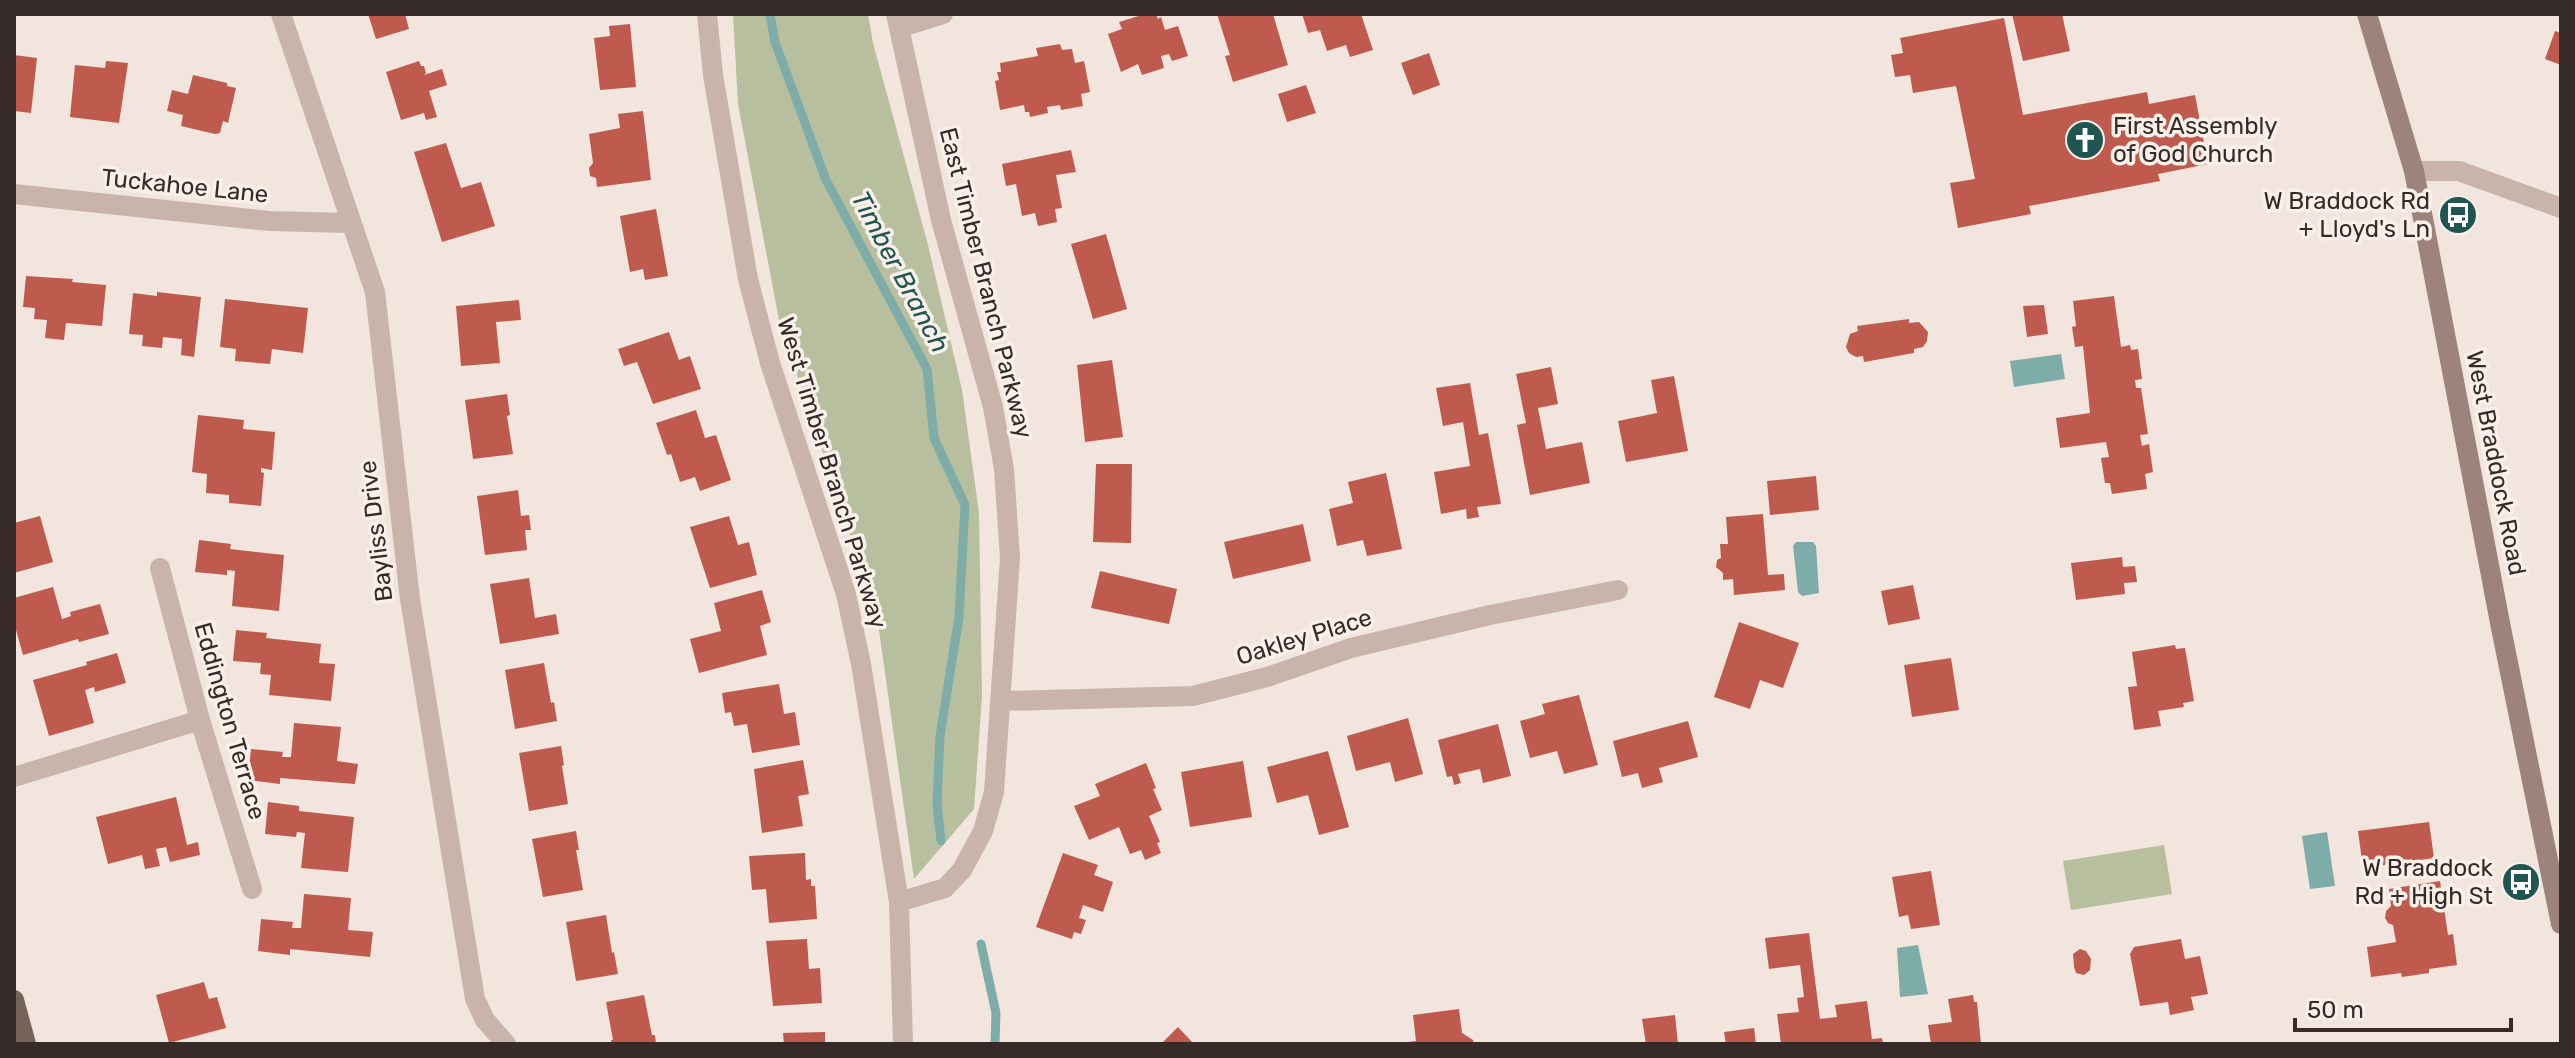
<svg xmlns="http://www.w3.org/2000/svg" width="2575" height="1058" font-family="Rubik,sans-serif">
<style>
.green{fill:#b8bf9e}
.water{fill:#7eaca8}
.lines{fill:none;stroke-linecap:round;stroke-linejoin:round}
.stream{stroke:#7eaca8;stroke-width:9}
.building{fill:#be5b4e}
.street{stroke:#c8b4aa;stroke-width:20}
.secondary{stroke:#9c837b;stroke-width:20}
.primary{stroke:#77615b;stroke-width:20}
.labels{text-anchor:middle;dominant-baseline:central;stroke-width:7;stroke-linejoin:round;paint-order:stroke}
.poi-label{font-size:24px;fill:#362b29;stroke:#f8f0e9;text-anchor:end}
.street-label{font-size:24px;fill:#362b29;stroke:#f8f0e9}
.water-label{font-size:26px;font-style:italic;fill:#215552;stroke:#f8f0e9}
</style>
<rect width="100%" height="100%" fill="#f1e5dd"/>
<path class="green" d="M733,14H868L873,43L928,245L962,390L979,513L982,696L974,809L914,879L877,616L779,320L738,104Z
M2164,845L2172,894L2071,910L2063,861Z"/>
<path class="water" d="M2061,354L2065,379L2014,387L2010,361Z
M1796,542H1813L1816,546L1819,593L1802,596L1798,592L1793,546Z
M2327,832L2335,886L2310,889L2302,836Z
M1918,945L1928,994L1900,997L1897,948Z"/>
<g class="lines">
<path class="stream" d="M770,14L775,42L826,180L927,369L934,438L965,505L959,617L940,736L937,804L941,841
M981,944L996,1013L995,1044"/>
</g>
<path class="building" d="M368,14H405L409,29L376,39Z
M1145,14H1156L1158,19L1161,17L1165,30L1178,26L1188,56L1172,61L1169,54L1161,56L1164,68L1142,75L1138,64L1121,72L1108,34L1122,29L1119,22Z
M1217,14H1273L1288,65L1233,82L1225,56L1230,55Z
M1302,14H1361L1373,50L1350,57L1346,45L1327,51L1320,30L1308,33Z
M2012,14H2062L2070,51L2023,61Z
M2004,18L2023,115L2147,92L2149,104L2195,95L2208,164L2158,174L2160,181L2029,206L2031,214L1958,228L1950,183L1975,179L1956,86L1913,93L1910,75L1895,77L1891,55L1903,53L1900,38Z
M630,24L636,87L600,90L594,38L610,36L609,26Z
M2555,31L2561,33V65L2545,59Z
M1060,44L1062,50L1072,49L1075,63L1084,61L1090,92L1081,94L1083,106L1061,110L1060,105L1047,107L1048,113L1030,117L1029,112H1025L1024,105L1000,110L995,81L999,80L997,72H1001L1000,63L1038,56L1036,48Z
M1429,53L1440,85L1413,95L1401,63Z
M14,55L37,58L31,113L14,111Z
M106,61L128,63L119,123L70,117L75,65L105,68Z
M419,61L421,66H424L426,73L424,75L442,69L447,85L429,91L437,117L426,120L424,113L401,120L386,72Z
M193,75L227,83V86L236,88L228,123L223,121L220,133L215,134L181,126L183,115L167,111L172,90L188,94Z
M1306,85L1316,113L1287,122L1278,94Z
M643,111L651,180L597,187L596,178L590,176L589,168L593,163L589,134L620,128L618,114Z
M446,143L461,188L481,182L495,226L442,242L414,152Z
M1071,150L1076,172L1056,175L1062,208L1055,209L1057,222L1038,226L1035,213L1022,216L1016,184L1006,186L1002,164Z
M656,209L668,276L645,280L643,269L630,272L620,216Z
M1106,234L1127,309L1093,319L1071,244Z
M26,276L73,279L72,282L106,285L102,326L66,323L64,340L45,338L47,320L34,319L35,308L23,307Z
M157,292L201,297L194,357L181,355L182,339L163,337L162,348L142,346L143,335L129,334L133,293L157,296Z
M2114,296L2121,347L2130,345L2131,350L2138,349L2142,379L2135,380L2136,388H2141L2148,434L2140,435L2142,446L2149,444L2153,472L2145,474L2147,489L2112,494L2110,483H2105L2101,458L2109,457L2106,442L2060,448L2056,418L2090,413L2083,346L2075,347L2072,327L2076,326L2073,301Z
M225,299L308,308L303,353L272,349L270,364L235,361L236,349L220,347Z
M519,300L521,320L496,322L500,363L461,366L456,306Z
M2044,305L2048,334L2027,337L2023,306Z
M1909,319V323L1919,322L1928,332L1927,341L1923,347L1914,349V353L1864,362L1863,356L1856,357L1849,353L1846,347L1850,334L1858,331L1857,326Z
M669,332L679,360L690,356L701,389L653,404L637,362L624,366L618,349Z
M1112,360L1123,437L1085,442L1077,365Z
M1551,367L1558,404L1538,408L1546,449L1582,442L1590,483L1530,495L1517,425L1526,423L1516,374Z
M1674,376L1688,451L1626,462L1618,421L1657,413L1651,380Z
M1470,383L1479,435L1488,433L1501,504L1477,507L1479,517L1467,519L1466,509L1441,514L1434,472L1470,466L1463,422L1443,426L1436,388Z
M507,394L510,415L507,416L513,454L473,459L465,400Z
M696,410L705,438L716,435L731,480L700,491L695,477L680,482L671,454L667,455L656,423Z
M198,415L244,420L243,429L275,432L272,470L261,468V472L264,473L261,506L229,503V495L206,493L207,474L192,472Z
M1096,464H1132L1131,543L1093,542Z
M1386,473L1402,549L1367,556L1363,540L1337,546L1329,509L1353,503L1348,482Z
M1816,476L1819,510L1770,515L1767,481Z
M518,490L521,516L529,515L531,530H525L527,550L485,555L477,496Z
M1763,514L1768,575L1784,574L1785,590L1734,595L1733,579L1723,580V573L1716,567L1717,560L1721,558L1720,544H1728L1726,517Z
M40,516L53,562L14,573V523Z
M729,516L738,545L749,542L757,575L710,588L690,527Z
M1303,524L1311,561L1233,579L1224,542Z
M199,540L231,544L230,549L284,555L279,611L232,606L235,571L227,570V575L195,572Z
M2122,557L2123,567L2135,566L2137,582L2124,583L2125,594L2076,600L2071,563Z
M1100,571L1177,589L1169,624L1091,608Z
M529,578L535,618L556,614L559,634L500,644L490,584Z
M1913,585L1920,619L1888,625L1881,591Z
M53,587L62,619L71,616L70,612L100,604L109,634L79,642L78,639L23,655L14,623V598Z
M762,590L771,622L760,626L767,655L699,673L690,639L721,631L714,603Z
M1739,622L1799,643L1783,688L1760,680L1750,709L1714,697Z
M236,630L267,633L266,638L321,644L319,663L335,664L331,701L269,695L271,675L260,674L261,663L233,661Z
M2175,645L2176,649L2185,648L2194,701L2183,703L2184,707L2158,711L2161,726L2134,730L2128,687L2137,686L2132,652Z
M117,653L126,683L95,692L94,687L85,690L94,723L49,736L33,680L87,665L86,662Z
M1951,658L1959,710L1912,717L1904,665Z
M544,663L551,703L554,702L557,721L515,729L505,670Z
M779,684L784,714L795,712L800,745L752,753L747,724L734,726L731,712L725,713L722,693Z
M1579,695L1598,765L1564,774L1557,751L1530,758L1520,721L1545,714L1542,704Z
M1408,718L1423,774L1395,782L1390,762L1356,771L1347,736Z
M1688,721L1698,757L1659,768L1663,782L1642,788L1638,773L1622,777L1613,741Z
M294,723L341,727L337,761L358,764L355,784L280,778V784L248,780L251,749L283,752L282,757H291Z
M1498,724L1511,776L1483,783L1480,769L1458,774L1461,783L1454,785L1452,776L1447,777L1438,740Z
M561,746L564,765L562,766L568,804L529,811L519,753Z
M1328,751L1349,827L1319,835L1308,795L1277,803L1267,767Z
M803,760L809,794L798,796L803,826L762,833L754,769Z
M1243,761L1252,817L1190,827L1181,772Z
M1146,763L1156,788L1153,789L1162,810L1149,816L1160,842L1157,843L1161,853L1145,860L1141,850L1130,854L1119,827L1089,840L1074,806L1100,796L1095,784Z
M176,797L187,845L198,842L200,855L170,862L166,847L156,849L160,866L145,869L142,855L108,864L96,817Z
M268,802L299,806V811L354,817L348,872L301,868L305,833L297,832L296,837L265,834Z
M2429,822L2434,858L2363,868L2358,831Z
M576,831L579,850H576L583,890L543,897L532,839Z
M805,853L806,880L811,879V886H815L817,919L769,923L766,889L752,890L749,856Z
M1063,853L1098,865L1094,875L1113,882L1103,912L1083,905L1079,918L1086,920L1081,934L1074,932L1072,939L1036,927Z
M1931,871L1940,925L1911,929L1908,915L1899,917L1892,877Z
M2440,881L2448,935L2453,934L2457,965L2429,969V973L2402,977L2401,973L2371,977L2367,947L2396,942L2393,925L2388,923L2385,918L2386,911L2391,906L2389,889Z
M304,894L351,898L348,930L373,932L370,957L290,949V955L258,951L261,919L293,922L292,928H301Z
M606,915L612,953L614,952L618,974L576,981L566,922Z
M1809,933L1820,1019L1837,1017L1835,1005L1867,1001L1872,1039L1882,1038L1883,1044H1781L1777,1014L1799,1012L1797,998L1804,997L1800,965L1769,969L1765,938Z
M807,939L809,969L820,968L822,1003L773,1006L766,941Z
M2181,939L2185,959L2200,956L2208,994L2191,997L2194,1010L2170,1015L2168,1002L2140,1006L2130,954L2134,947Z
M2080,949L2086,951L2091,959L2090,970L2084,975L2076,973L2074,967L2073,954Z
M204,982L209,999L217,997L226,1028L169,1043L156,995Z
M644,995L652,1035H655L656,1044H612L611,1040H613L606,1002Z
M1973,995L1974,1002H1977L1981,1044H1931L1928,1025L1952,1022L1948,999Z
M1459,1009L1462,1033L1473,1040L1474,1044H1408V1042L1416,1041L1413,1015Z
M1675,1015L1678,1044H1646L1642,1019Z
M1178,1027L1194,1044H1161Z
M1754,1028L1756,1044H1726L1724,1032Z
M825,1032V1044H784L783,1033Z"/>
<g class="lines">
<path class="street" d="M281,14L375,292L410,599L475,999L485,1020L506,1044
M707,14L713,75L748,279L770,363L846,594L861,664L899,902L903,1044
M896,14L941,220L993,407L1004,469L1010,558L994,792L983,831L962,870L945,888L899,902
M899,28L943,14
M2414,171H2459L2561,208
M14,194L269,221L350,223
M160,568L200,720L252,889
M1002,701L1193,696L1267,677L1351,648L1490,615L1618,590
M14,777L200,720"/>
<path class="secondary" d="M2367,14L2414,171L2501,628L2561,924"/>
<path class="primary" d="M14,1000L26,1044"/>
</g>
<defs>
<symbol id="church-disc" viewBox="-11 -11 22 22"><circle r="9.5" fill="#215552" stroke="#f8f0e9"/><path d="M-1.2-6h2.4v3.5h3.3v2.4h-3.3V6h-2.4V-.1h-3.3v-2.4h3.3Z" fill="#fff"/></symbol>
<symbol id="bus-disc" viewBox="-11 -11 22 22"><circle r="9.5" fill="#215552" stroke="#f8f0e9"/><path d="M-5-6H5V4H4V6H2V4H-2V6H-4V4H-5ZM-3.5-4V0h7V-4ZM-3.5 1.2v1.5H-2V1.2ZM2 1.2v1.5H3.5V1.2Z" fill="#fff"/></symbol>
</defs>
<g fill-rule="evenodd">
<use href="#church-disc" x="2063" y="118" width="44" height="44"/>
<use href="#bus-disc" x="2436" y="193" width="44" height="44"/>
<use href="#bus-disc" x="2499" y="860" width="44" height="44"/>
</g>
<g class="labels">
<g class="poi-label">
<text x="2113" y="126" text-anchor="start">First Assembly<tspan x="2113" dy="28">of God Church</tspan></text>
<text x="2430" y="201">W Braddock Rd<tspan x="2430" dy="28">+ Lloyd's Ln</tspan></text>
<text x="2493" y="868">W Braddock<tspan x="2493" dy="28">Rd + High St</tspan></text>
</g>
<g class="street-label">
<text transform="translate(185 186) rotate(6)">Tuckahoe Lane</text>
<text transform="translate(986 283) rotate(76)">East Timber Branch Parkway</text>
<text transform="translate(2496 463) rotate(79)">West Braddock Road</text>
<text transform="translate(832 473) rotate(73)">West Timber Branch Parkway</text>
<text transform="translate(376 531) rotate(-97)">Bayliss Drive</text>
<text transform="translate(1304 637) rotate(-17)">Oakley Place</text>
<text transform="translate(230 721) rotate(74)">Eddington Terrace</text>
</g>
<g class="water-label">
<text transform="translate(900 272) rotate(62)">Timber Branch</text>
</g>
</g>
<rect width="2575" height="1058" fill="none" stroke="#362b29" stroke-width="32"/>
<path d="M2295 1018v12h216v-12" fill="none" stroke="#362b29" stroke-width="4"/>
<text x="2307" y="1018" font-size="24" fill="#362b29" stroke="#f8f0e9" stroke-width="6" paint-order="stroke">50 m</text>
</svg>
